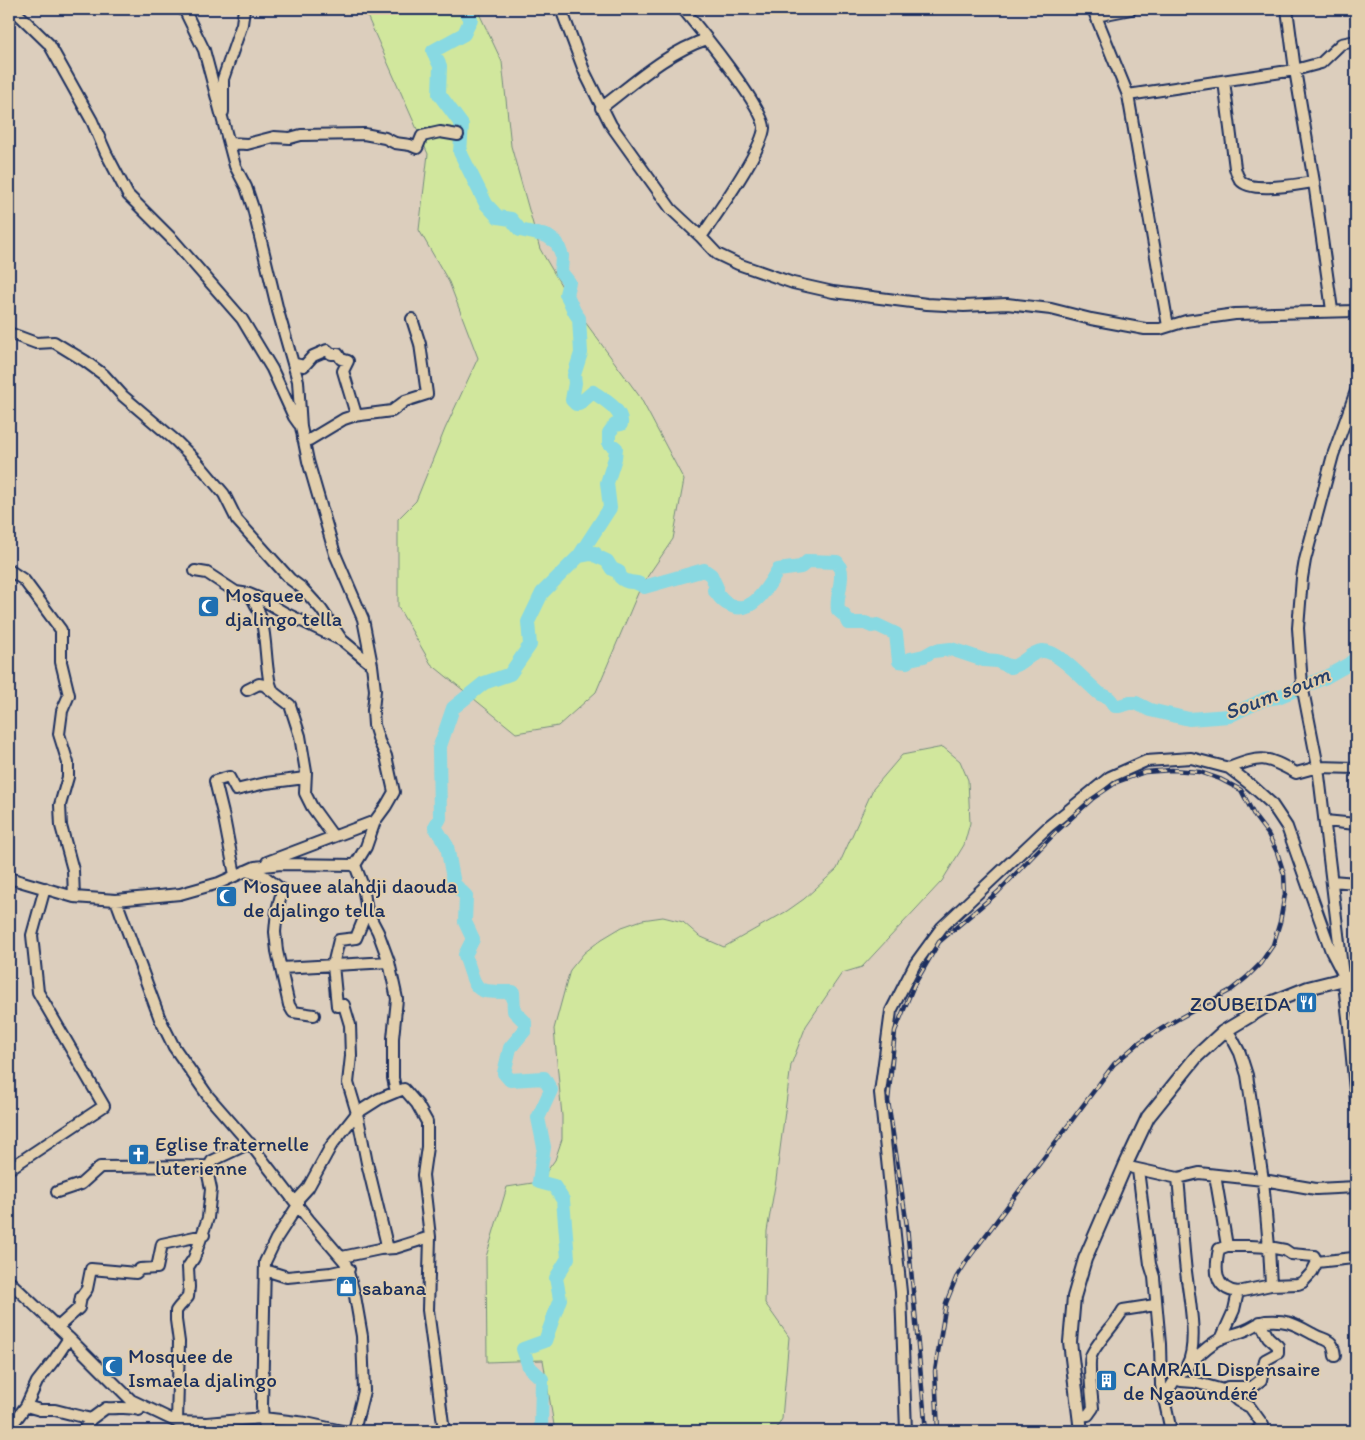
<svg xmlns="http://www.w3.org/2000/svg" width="1365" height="1440" font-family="Itim,sans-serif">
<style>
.green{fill:#d1e79d;stroke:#768b7e}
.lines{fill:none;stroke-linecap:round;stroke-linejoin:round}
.river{stroke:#88d9e2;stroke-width:14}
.minor-casing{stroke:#1b2f5e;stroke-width:14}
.major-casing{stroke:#1b2f5e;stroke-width:16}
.minor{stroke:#e2cfad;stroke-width:10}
.major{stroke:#e2cfad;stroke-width:12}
.rail-casing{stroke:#1b2f5e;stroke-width:4.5}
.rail{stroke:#e2cfad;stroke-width:2.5;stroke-dasharray:8;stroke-linecap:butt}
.labels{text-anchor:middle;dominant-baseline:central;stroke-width:4;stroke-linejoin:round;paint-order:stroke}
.poi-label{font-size:21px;fill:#1b2f5e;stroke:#e2cfad;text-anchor:start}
.water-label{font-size:22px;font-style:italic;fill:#26406b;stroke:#e2cfad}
</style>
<rect width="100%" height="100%" fill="#dccebd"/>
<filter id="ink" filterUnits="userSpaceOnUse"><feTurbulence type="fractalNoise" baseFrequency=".02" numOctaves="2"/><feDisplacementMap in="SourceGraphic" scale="10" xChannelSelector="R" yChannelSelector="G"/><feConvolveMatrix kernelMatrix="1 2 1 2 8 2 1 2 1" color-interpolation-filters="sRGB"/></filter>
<g filter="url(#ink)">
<path class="green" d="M364,9H477L502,62L511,146L540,249L572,304L640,397L684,480L673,539L641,586L596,692L558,726L516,733L431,664L398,607V519L416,501L445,429L478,358L449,282L419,230L428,154Z
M943,747L960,761L968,780L970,823L964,845L942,881L862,967L842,973L806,1026L791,1065L776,1180L767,1231L765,1303L789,1337L782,1419L775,1431H555L543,1360L487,1362L486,1257L507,1187L539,1182L555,1160L562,1139V1116L554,1029L570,970L584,953L602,939L622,927L642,920L663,917L683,922L699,936L724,947L787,911L804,899L837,869L873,789L902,755Z"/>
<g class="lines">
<path class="river" d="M463,9L471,19L464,34L433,51L440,66L439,94L462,125L460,152L486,204L498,217L511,219L520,230L547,236L557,243L562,256L561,272L569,282L566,294C572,303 572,311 579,318L581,353L574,375L575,383L572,400L576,404H579L593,392C603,399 623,410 621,424L615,425L609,433V443L616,448L615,458L607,483L610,508L579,556L542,593L528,622L530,645L510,674L484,683L453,708L439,749L440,818L435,827L447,846L454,884L466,896L465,922L473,939L465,955C478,993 472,992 513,992L514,1011L525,1022V1030L510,1048L504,1073L510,1080L544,1078L551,1090L538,1118L544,1147L539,1182L554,1186L563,1200L568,1258L556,1278L560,1299L545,1341L523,1349L529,1367L542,1379L541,1431
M579,556L595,553L596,556L607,561L612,569L619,572L620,577C627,584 631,581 637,583C640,584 642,586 644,587L704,570L711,575L717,588L714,590C719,595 721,601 728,604C752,618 768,586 778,570L801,567L808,561L837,562C847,574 835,596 838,610L845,616L848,623H865L872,626L877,625L896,634L899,661L907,662L910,659L924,656L933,651L951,649L984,660L997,661L1011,667C1023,665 1030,652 1042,651C1058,649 1087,684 1100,694C1103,695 1105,696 1107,697C1111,699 1112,703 1115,706H1119L1130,703H1136L1150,710L1189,719L1229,716L1237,712L1265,699L1278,697L1326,677L1349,664L1356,658"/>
<defs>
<path id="minor" d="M13,9L49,44L92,121L106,153L128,195L174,241L242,319L272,369L294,417L299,424
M184,9L204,50L235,166L246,187L253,208L278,311L298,381L301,427L308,461L335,554L363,619L372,665L375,690L373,710L374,725L379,741L386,756L394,792L386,806L375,821L366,847L355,865
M561,9L585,73L611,125L671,209L701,237
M683,9C698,27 765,109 764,128C762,151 716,215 701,237L717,254L738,264L793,283L833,292L927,304L964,306L1007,304L1051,309L1091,319L1145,329H1160L1186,321L1235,314L1356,311
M1093,9L1128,95L1168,326
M1287,9L1295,70L1314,182L1332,310
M1096,16L1131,9
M1224,81L1235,168C1236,172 1238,177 1240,180C1251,194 1298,184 1314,182
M1128,95L1295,70L1321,63L1341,44L1356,41
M601,108C634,83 667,52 707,39
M223,112V79L242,24L244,9
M229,143L247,144L274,137L290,138L301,135L364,134L385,138L395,143L410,145L417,148L422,136L440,132L458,135
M9,333L36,343L54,342L85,361L104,375L123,396L176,441L197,462L224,494L237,520L290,579L302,588L321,609L342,640L372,665
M295,364L304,366L313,356L327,350L331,354H338L341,359L348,361L343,371L355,411L353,416
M1356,391L1333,455L1305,560L1302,578L1298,628L1302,685L1318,767L1349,1026L1356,1101
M303,439L309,440L344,419L353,416L392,411L405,401L427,394L420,344L412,319
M9,570L24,580L61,630V662L69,695L62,711L59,734L68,763V777L60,805L61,826L73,870L74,897
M195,571L207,573L236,592L249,594L261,599L285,613L341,640
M249,594C267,617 264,646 268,672C269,680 269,684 273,691
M247,690L259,684L264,685L290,705L300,736L306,772L305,793L312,807L333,836
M1229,768C1261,756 1265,755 1296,773L1318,767L1356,768
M1325,821L1356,824
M267,862L375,821
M245,871L264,876L281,889V895L277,910L275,932L277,951L289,1005L293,1012L314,1015
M235,875L224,818L215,781L229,777L236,790L266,783L305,778
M9,878L74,897L116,900L180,894L219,883L255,867L281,864L355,865L363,886L367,911L378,932L389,962L397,999L393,1038V1078L396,1092L404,1089L417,1104L427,1122V1147L423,1175L430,1237L428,1310L444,1431
M1332,881L1356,883
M116,900L160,1019L174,1047L208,1096L255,1150L309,1220L345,1262L355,1296L362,1336L364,1391L354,1431
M281,968L389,962
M1223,1032L1231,1036L1240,1053L1247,1075L1263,1180L1269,1247L1271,1285
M1133,1168L1178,1178L1199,1173L1263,1180L1316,1189L1356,1187
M9,1169L104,1106L38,992L32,935L45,888
M1138,1170L1150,1264L1154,1277L1160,1344L1161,1385L1171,1431
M1215,1175L1227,1246
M1178,1178C1181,1206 1182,1234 1185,1262C1187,1289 1200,1342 1187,1365
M57,1192L81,1184L100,1167L209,1166
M380,1249L387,1245L367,1163L357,1113L379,1099L396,1092
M342,1257L380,1249L395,1248L430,1237
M1317,1262L1353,1258L1356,1261
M265,1270L287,1277L331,1273L349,1269
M9,1281L69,1338L131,1400L177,1422L207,1423L263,1418L306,1423L342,1431
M1238,1292C1213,1289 1215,1268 1219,1249L1227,1246H1250L1269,1247L1285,1250L1291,1254L1314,1256L1317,1262
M58,1327L79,1308L81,1297L87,1289L91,1269L136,1273L140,1269L157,1268L162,1244L204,1235
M1221,1339L1234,1310L1238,1292L1271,1285L1298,1284L1303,1282L1312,1272L1317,1262
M1178,1377L1181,1381L1194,1382L1227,1391L1238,1401L1250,1407L1263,1425L1256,1431
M1227,1391L1228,1387H1252L1261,1380L1265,1360L1278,1353V1346L1268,1337L1260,1322
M1167,1402C1168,1398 1168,1393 1169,1390C1175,1376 1206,1346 1220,1339C1228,1335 1237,1334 1246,1330C1253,1327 1259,1322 1266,1321C1287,1319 1296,1325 1313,1334C1327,1342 1333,1337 1335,1356
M26,1406L40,1410H55L91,1419
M1079,1416L1088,1415L1093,1408C1092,1397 1088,1364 1091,1356C1096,1343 1115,1325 1123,1310L1155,1305
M177,1422L179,1342L176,1320V1311L179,1307L188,1297L189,1287L188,1267L194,1258L208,1218L211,1189L207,1170L212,1161L250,1143
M9,1429L26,1406L37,1382L55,1359L69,1338
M83,1431L91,1419L106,1408C118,1409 128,1406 139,1410
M266,1431L263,1418L262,1406L265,1262L276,1239L298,1205V1199L308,1188L331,1146L357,1113L348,1083L351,1056L350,1025L344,1005L337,1006L333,965L339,940L356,938L367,911
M906,1431L901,1292L880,1093L891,1011L915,964L942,927L1049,826L1110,777L1146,761L1191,758L1229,768L1251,785L1271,803L1287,827L1331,951L1343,974"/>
<path id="major" d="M1081,1431L1070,1342L1074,1297L1085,1259L1126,1164L1148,1117L1197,1056L1223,1032L1273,1002L1308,988L1356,976"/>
</defs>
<use href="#minor" class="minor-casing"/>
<use href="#major" class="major-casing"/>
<use href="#minor" class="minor"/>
<use href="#major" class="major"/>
<defs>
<path id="rail" d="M926,1431L907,1226L888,1101L895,1031L914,985L939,942L998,892L1058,830L1092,799L1117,782L1145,772L1172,770L1200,772L1220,779L1241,790L1255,817L1268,834L1277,852L1284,874L1285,894L1280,922L1273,945L1260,964L1247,977L1231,990L1176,1020L1140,1042L1114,1064L968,1259L956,1278L946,1303L935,1371L938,1431"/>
</defs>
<use href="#rail" class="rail-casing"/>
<use href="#rail" class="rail"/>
</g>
</g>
<defs>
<symbol id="mosque-square" viewBox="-11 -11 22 22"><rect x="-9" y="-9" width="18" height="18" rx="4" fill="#1f6fb2" stroke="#e2cfad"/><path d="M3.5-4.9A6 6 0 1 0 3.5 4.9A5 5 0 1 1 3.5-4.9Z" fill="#fff"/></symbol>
<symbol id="restaurant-square" viewBox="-11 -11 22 22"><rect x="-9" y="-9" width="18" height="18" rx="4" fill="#1f6fb2" stroke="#e2cfad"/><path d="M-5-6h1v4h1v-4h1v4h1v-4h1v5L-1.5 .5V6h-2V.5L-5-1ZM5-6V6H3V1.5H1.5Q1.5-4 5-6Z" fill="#fff"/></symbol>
<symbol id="church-square" viewBox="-11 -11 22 22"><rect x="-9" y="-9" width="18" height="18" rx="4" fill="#1f6fb2" stroke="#e2cfad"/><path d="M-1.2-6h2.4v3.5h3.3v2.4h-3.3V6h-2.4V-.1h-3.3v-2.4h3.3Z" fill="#fff"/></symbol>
<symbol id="shop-square" viewBox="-11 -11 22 22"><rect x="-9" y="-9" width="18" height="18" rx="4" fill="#1f6fb2" stroke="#e2cfad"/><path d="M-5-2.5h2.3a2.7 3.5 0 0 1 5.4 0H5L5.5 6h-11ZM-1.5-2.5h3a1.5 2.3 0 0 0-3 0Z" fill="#fff"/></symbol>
<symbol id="building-square" viewBox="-11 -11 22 22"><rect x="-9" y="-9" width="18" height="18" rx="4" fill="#1f6fb2" stroke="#e2cfad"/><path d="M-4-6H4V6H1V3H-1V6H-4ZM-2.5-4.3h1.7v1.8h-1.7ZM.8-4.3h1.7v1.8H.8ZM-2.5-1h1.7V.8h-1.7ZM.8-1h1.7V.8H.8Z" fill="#fff"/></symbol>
</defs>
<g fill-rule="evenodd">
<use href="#mosque-square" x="196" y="594" width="25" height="25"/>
<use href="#mosque-square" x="214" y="884" width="25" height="25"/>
<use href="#restaurant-square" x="1294" y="990" width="25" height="25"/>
<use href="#church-square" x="126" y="1142" width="25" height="25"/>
<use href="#shop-square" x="334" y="1274" width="25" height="25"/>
<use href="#mosque-square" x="100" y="1354" width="25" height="25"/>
<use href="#building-square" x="1094" y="1368" width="25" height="25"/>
</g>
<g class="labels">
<g class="poi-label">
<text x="225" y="594">Mosquee<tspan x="225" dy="24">djalingo tella</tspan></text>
<text x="243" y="885">Mosquee alahdji daouda<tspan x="243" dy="24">de djalingo tella</tspan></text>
<text x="1291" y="1003" text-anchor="end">ZOUBEIDA</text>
<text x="155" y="1143">Eglise fraternelle<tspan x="155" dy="24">luterienne</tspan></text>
<text x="362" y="1287">sabana</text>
<text x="128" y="1355">Mosquee de<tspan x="128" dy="24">Ismaela djalingo</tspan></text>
<text x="1123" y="1368">CAMRAIL Dispensaire<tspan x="1123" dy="24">de Ngaoundéré</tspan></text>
</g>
<g class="water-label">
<text transform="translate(1277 693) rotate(-21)">Soum soum</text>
</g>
</g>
<rect width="1365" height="1440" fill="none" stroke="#e2cfad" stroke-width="30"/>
<rect x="15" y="15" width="1335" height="1410" fill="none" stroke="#1b2f5e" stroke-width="2" filter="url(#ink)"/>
</svg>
